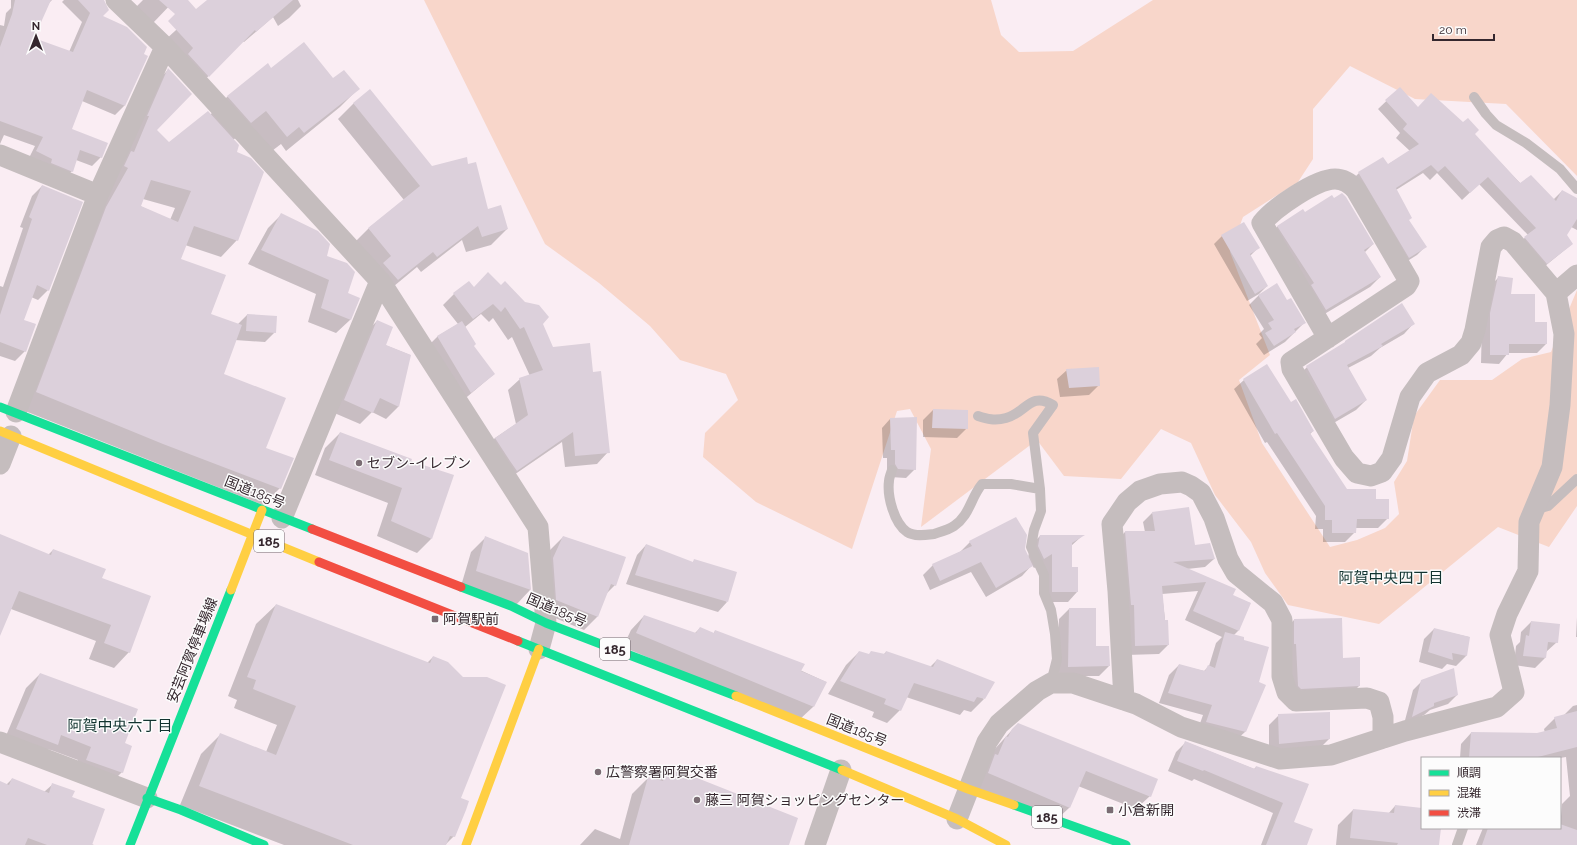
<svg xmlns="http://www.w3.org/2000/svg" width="1577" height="845" font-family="Raleway,'Noto Sans JP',sans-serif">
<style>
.green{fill:#f8d6ca}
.shadow{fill:#0003;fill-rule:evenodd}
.building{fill:#dcd0db;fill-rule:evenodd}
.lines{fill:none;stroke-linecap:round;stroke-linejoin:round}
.lane{stroke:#c5bdbe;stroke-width:10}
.street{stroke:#c5bdbe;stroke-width:21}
.fast{stroke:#16e098;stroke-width:9}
.slow{stroke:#ffcf43;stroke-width:9}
.jam{stroke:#f24e42;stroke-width:9}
.poi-dot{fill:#7a6c73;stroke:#fcfcfc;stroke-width:1.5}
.labels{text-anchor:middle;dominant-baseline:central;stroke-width:3;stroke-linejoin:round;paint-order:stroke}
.shield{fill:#fcfcfc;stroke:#71676c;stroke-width:1}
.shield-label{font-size:13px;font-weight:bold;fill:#35272e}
.poi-label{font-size:14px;fill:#35272e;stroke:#fcfcfc;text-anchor:start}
.street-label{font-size:14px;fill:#35272e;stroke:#fcfcfc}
.neighbourhood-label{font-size:15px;fill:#123430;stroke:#fcfcfc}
</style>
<rect width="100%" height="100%" fill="#faedf3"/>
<path class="green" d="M424,0H991L1001,35L1019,52L1073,51L1153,0H1577V176L1506,104L1415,99L1350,66L1313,109V159L1298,182L1243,217L1230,252L1270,355L1239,380L1262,443L1330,547L1357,540L1385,528L1399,514L1394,482L1407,461L1414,416L1440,380H1492L1522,359L1551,352L1577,290V506L1549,547L1498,527L1379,624L1288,605L1265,573L1251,542L1215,495L1191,443L1161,429L1121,479L1064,476L1037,440L921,527L931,449L910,409L897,411L852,549L756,502L703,457L705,433L738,400L726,374L680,360L650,326L599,283L545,244Z"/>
<path class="shadow" d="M11,0H52L48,4L33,39L69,52L82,22L62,2L64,0H103L102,16L146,57L124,106L115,115L82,101L71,129L101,157L92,166L76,160L72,171L63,180L28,160L35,146L4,135L0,144V25L4,26L6,13L11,8Z
M143,0H175L153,23L136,7Z
M209,0H298L301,6L289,18L278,26L273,17L244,42L242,41L197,88L164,41Z
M268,65L271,69L333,80L358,89L340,107L286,151L281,144L268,154L248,128L233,140L236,152L237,240L221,257L185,245L180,260L210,315L237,325L247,315L275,332L265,342L235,340L223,374L265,448L280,488L263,505L20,409L152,86L168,70L156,130L169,144L210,115L227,97ZM143,199L175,208L170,220L140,206Z
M1400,88L1418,108L1473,134L1547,211L1554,199L1562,191L1577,199V230L1550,216L1572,244L1539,271L1517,245L1528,235L1479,184L1462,200L1437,173L1430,180L1423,173L1396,190L1408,220L1425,247L1417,255L1401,265L1351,181L1359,173L1383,158L1387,165L1410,151L1396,138L1400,133L1378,109Z
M354,103L432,167L468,165L487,211L507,229L491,245L466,252L462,240L421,272L417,267L382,296L353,244L369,228L404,200L338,119Z
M42,186L48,290L38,300L31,297L23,321L25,351L15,361L0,356V286L3,287L23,228L20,227L32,196Z
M1304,213L1373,244L1364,253L1380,277L1370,287L1316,319L1268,236L1278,226Z
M281,215L326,257L347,294L359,299L350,320L336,333L308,322L316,294L248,264L268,228Z
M1222,236L1258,248L1250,256L1267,286L1259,294L1247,301L1214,244Z
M1498,278L1510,295L1534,323H1546V344L1537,353H1508L1499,364L1481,363L1482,323L1489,287Z
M474,288L541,324L552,348L592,373L608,452L597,464L565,467L562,442L505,481L484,449L495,438L516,424L508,390L520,379L530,376L512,337L508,340L493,318L489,322L481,314L465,327L473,347L494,374L461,402L428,346L438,336L458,324L443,305L454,294Z
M1259,295L1304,323L1285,342L1264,355L1256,344L1262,338L1259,334L1264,329L1249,305Z
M377,321L385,345L410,355L398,407L386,419L372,412L360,424L332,412L365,333Z
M1413,324L1404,334L1380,348L1371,356L1348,368L1366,400L1356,410L1325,428L1297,377L1307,367Z
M1067,370L1099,385L1089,395L1060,397L1057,379Z
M1244,380L1290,404L1313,431L1310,434L1346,490L1375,500L1388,518L1378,528H1355V532L1345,542H1323V529H1315L1316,516L1267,442L1265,443L1234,389Z
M933,410L967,428L957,438L923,437V420Z
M915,418V469L906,478L890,477L887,473V458H883L882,428L890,419Z
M340,433L411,460L431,539L417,553L377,536L388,503L315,475L325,448Z
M1152,513L1194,546L1214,559L1205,567L1187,569L1232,596L1250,603L1238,631L1234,635L1245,732L1235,741L1197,732L1203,715L1159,703L1169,675L1179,665L1204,671L1209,666L1216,643L1222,637L1185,620L1198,591L1162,594L1168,645L1159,654L1126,655L1116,541L1125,532H1145L1143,522Z
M0,535L48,555L53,550L101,579L129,652L114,668L89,659L96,641L11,609L0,633Z
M1040,536H1082L1071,546V568H1077V592L1068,602H1043V563L1034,568L1032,565L1022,576L986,597L971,572L930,590L923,575L933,565L960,552L970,542L1024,550L1028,558L1030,546Z
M486,537L527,554L530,590L516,605L461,586L471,552Z
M563,537L615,585L606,594L597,617L584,630L543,613L550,550Z
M646,545L692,563L694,561L727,602L718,612L626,584L637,555Z
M276,605L427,663L433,657L460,799L454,836L445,845H284L180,805L201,754L220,735L266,752L277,725L234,708L237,700L228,696L256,624Z
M1069,609L1109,666L1099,676H1058L1059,619Z
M644,616L694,634L700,628L713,634L715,631L826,682L813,707L799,720L623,647L631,630Z
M1577,617V637H1576Z
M1294,620L1342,659L1359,686L1349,696L1291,698L1284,630Z
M1531,622L1557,642L1546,652L1545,658L1535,668L1514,665L1516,646L1520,642L1521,632Z
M1434,629L1469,637L1466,656L1456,666L1447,664L1442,669L1419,662L1424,639Z
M859,652L869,655H883L886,652L930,667L937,660L984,699L971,712L964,710L960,715L906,697L900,710L887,723L872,717L874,712L828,694L846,665Z
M40,674L124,744L122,772L108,786L73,774L78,760L51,750L3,743L26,688Z
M1422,681L1457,695L1448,704L1430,710L1424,715L1404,724L1413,690Z
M1577,705V845H1476L1483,828H1560L1562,804L1570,796L1566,757L1560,758H1460L1461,744L1471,733L1537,734L1545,733L1544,729L1555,718L1563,716L1573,706Z
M1279,715L1329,739L1319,749L1269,754V725Z
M1012,730L1150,796L1136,809L1078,786L1069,808L1055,821L975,787L993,751Z
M1186,742L1254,769L1256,767L1308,785L1293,822L1306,845H1261L1273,813L1194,779L1192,781L1168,771L1176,752Z
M668,767L788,845H580L595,829L620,839L632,794L648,778L655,780Z
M12,779L44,792L53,784L91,844L94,845H0V782L6,785Z
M1395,806L1422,809V828H1440L1438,845H1336L1338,825L1353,810L1388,814Z"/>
<path class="building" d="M15,0H51L34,38L73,52L90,13L78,0H104L109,10L103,16L127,27L147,47L144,54L148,56L125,106L87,90L72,129L108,143L102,158L80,150L73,172L51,163L52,159L36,151L43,137L0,121V47L12,14Z
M159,0H188L196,9L207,0H293L256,32L255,30L209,77L188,54L193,48L168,21L175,14Z
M304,42L333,78L344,70L360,89L304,133L299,127L287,137L266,111L251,123L227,96L268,63L271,68Z
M168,68L192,94L157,130L169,142L208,111L239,145L237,152L251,158L264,172L238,241L194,226L181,259L226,275L211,314L242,325L224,374L286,398L266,448L294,458L281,489L163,444L36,392L106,207L128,168L124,166L131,151L134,152L149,116H147ZM151,180L191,191L178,222L141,206Z
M1400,87L1418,107L1431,93L1463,122L1468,118L1479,130L1475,134L1520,183L1531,175L1556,201L1562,190L1577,198V219L1567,235L1573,244L1547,264L1524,237L1536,228L1488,177L1470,193L1445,166L1438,172L1431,165L1396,188L1412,218L1409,220L1427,247L1409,258L1358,172L1383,157L1388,164L1419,144L1403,129L1407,124L1385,100Z
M370,89L432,166L467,157L468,164L476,162L488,209L501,205L508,229L482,237L478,226L437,257L433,252L398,280L383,263L391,256L368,228L420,186L353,103Z
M42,185L83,202L49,291L37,285L24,320L36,324L26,352L0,342V315L32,219L29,217Z
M1342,193L1346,197L1374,244L1364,250L1381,277L1326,310L1311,285L1314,283L1277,226L1303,209L1305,212L1332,195L1334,198Z
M281,213L318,231L330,244L327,256L347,263L355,272L348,293L360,298L351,320L321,308L329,280L261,250Z
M1244,222L1260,248L1250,254L1268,286L1255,294L1221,235Z
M488,272L501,285L505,281L525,302L539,305L549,317L543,324L553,347L590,343L593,372L601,371L610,453L575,456L573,432L517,471L510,461L495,438L528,415L519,378L543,370L524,327L520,329L505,307L501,312L493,304L473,319L453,293L469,281L474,287Z
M1498,276L1513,278L1511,294H1535V322H1547V344H1509V355H1490V313Z
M1277,283L1287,300L1291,298L1306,323L1294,329L1296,332L1274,346L1265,333L1272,329L1268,323L1274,320L1258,295Z
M1402,303L1415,324L1381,344L1383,346L1347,365L1367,400L1335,419L1306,366L1345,342V341Z
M247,314L277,316L276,333L246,331Z
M377,320L393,327L386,345L411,355L399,407L380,398L373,413L344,400Z
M462,321L476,344L474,346L495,374L471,393L437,336Z
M1267,364L1291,402L1296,399L1314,431L1310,433L1347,489H1376V499H1389V519H1357L1356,533H1332V520H1325V506L1277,433L1275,434L1243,379Z
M1099,367L1100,386L1069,388L1066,369Z
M933,409L968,410V429L932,428Z
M917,417L916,470L898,469L895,464V450H891L890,418Z
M340,432L412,459L411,461L454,475L432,539L391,521L402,488L329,460Z
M1189,507L1195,545L1210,543L1215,559L1173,562L1236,589L1233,595L1251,603L1239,631L1193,611L1206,582L1162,586L1165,620H1168L1169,645L1135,646L1134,605H1131L1125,531H1155L1152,512Z
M1016,517L1027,535L1025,549L1033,566L996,588L981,562L940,581L932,564L972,546L969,541Z
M0,534L51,555L53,549L106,569L102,578L151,596L130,653L104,643L111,625L19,591L0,636Z
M1040,535H1085L1072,543V567H1078V592H1052V554L1044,559L1038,546Z
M485,536L528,553L531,590L476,571Z
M563,536L626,557L616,586L611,584L598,617L556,600L553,558Z
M646,544L693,562L694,559L737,572L728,602L635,575Z
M276,604L430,663L433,656L448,662L463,677H487L506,685L461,798L469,801L466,810L455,837L450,836L446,845H353L199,786L220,733L276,755L296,706L253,689L256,680L247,677Z
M1069,608H1096V646H1109L1110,666L1068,667Z
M644,615L696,633L700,627L714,633L715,630L805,664L801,671L827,682L814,707L636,633Z
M1342,618L1343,658L1360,657V686L1301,689L1298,686L1296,644H1294V619Z
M1531,621L1560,624L1558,643L1548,642L1546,658L1523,656L1526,635L1529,636Z
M1434,628L1470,637L1467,656L1452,653L1453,660L1428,652Z
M1225,632L1244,637V640L1269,647L1259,682L1266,685L1246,732L1206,722L1212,705L1168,693L1179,664L1205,671L1208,665L1215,668Z
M859,651L869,654L871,651L885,654L886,651L933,667L937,659L995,682L985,699L977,697L974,702L914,683L901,711L884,704L886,699L840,681Z
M1454,668L1458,695L1434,703V706L1412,717L1421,680Z
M40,673L138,709L125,743L132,746L123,773L86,760L91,747L61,735L58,745L16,729Z
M1577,711V747L1534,758H1469L1471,732L1537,733L1557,728L1554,717Z
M1330,712V739L1279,744L1278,714Z
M1018,723L1158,779L1151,797L1086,771L1070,808L988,773L995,754L998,755L1006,736L1008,737L1012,729Z
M1185,741L1255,769L1256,766L1309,784L1294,822L1313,829L1307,845H1266L1283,803L1204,770L1203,771L1177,761Z
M667,766L798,818L789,845H629L648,777L663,781Z
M12,778L49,793L52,783L75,791L72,797L105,809L92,845H47L28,838L25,845H0V781L9,785Z
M1395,805L1422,808V828H1441L1439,845H1397L1398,843L1350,838L1353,809L1394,813Z
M1560,824L1577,830V845H1482L1488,828H1560Z"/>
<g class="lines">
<path class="lane" d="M1474,97L1486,114L1496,125L1526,143L1560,169L1577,189
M978,416C987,419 995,421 1006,418C1026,413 1030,391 1053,405L1033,433L1040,489L1041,511L1034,530L1031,547L1044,575V593L1051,610L1055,634L1057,659L1051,683
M892,470C891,473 889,478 889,481C887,496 894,523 907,532C915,537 926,535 934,534C940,532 948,530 954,526C970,515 970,499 982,484H1011L1040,489
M1534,510L1548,506L1577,479
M1457,845L1463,828"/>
<path class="street" d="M116,0L165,47L380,281L538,527L546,623L539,649
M0,155L98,195
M1328,338L1262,223C1274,208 1316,179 1335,179C1344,179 1350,183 1356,190L1409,281L1406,286L1291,362L1292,369L1344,458L1357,473L1371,476L1382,472L1392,458L1410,397L1427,373L1461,355L1471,343L1475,330L1491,247L1497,240L1504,237L1513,242L1556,293
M16,412L98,195L165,47
M0,464L11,436
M282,518L380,281
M1124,700L1118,591L1112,524L1127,502L1140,491L1160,484L1182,482L1191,486L1201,493L1214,518L1228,559L1236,573L1273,603L1282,620V676L1287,692L1296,701L1367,698L1379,702L1383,717V738
M0,742L147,798
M957,819L987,742L999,724L1037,691L1051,683H1073L1136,704L1181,727L1280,759L1331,755L1405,731L1497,707L1514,692L1500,635L1507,614L1528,571L1529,522L1552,467L1560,405L1564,334L1556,293L1577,275
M815,845L841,770"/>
<path class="fast" d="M0,407L312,529
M461,587L511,606L546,623L736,696
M518,641L842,770
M147,798L181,810L264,845
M1014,805L1126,845
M130,845L231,590"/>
<path class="slow" d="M0,431L319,562
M231,590L262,510
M736,696L968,789L1014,805
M842,770L957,819L1006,845
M466,845L539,649"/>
<path class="jam" d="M312,529L461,587
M319,562L518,641"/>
</g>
<g class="poi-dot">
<circle cx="359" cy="463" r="4"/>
<rect x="431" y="615" width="8" height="8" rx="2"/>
<circle cx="598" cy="772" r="4"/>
<circle cx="697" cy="800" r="4"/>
<rect x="1106" y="806" width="8" height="8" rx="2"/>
</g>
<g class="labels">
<g class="shield">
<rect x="254" y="530" width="30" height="22" rx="3"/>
<rect x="600" y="638" width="30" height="22" rx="3"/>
<rect x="1032" y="806" width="30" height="22" rx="3"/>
</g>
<g class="shield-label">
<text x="269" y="541">185</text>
<text x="615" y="649">185</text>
<text x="1047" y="817">185</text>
</g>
<g class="poi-label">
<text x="367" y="463">セブン-イレブン</text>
<text x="443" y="619">阿賀駅前</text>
<text x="606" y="772">広警察署阿賀交番</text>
<text x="705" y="800">藤三 阿賀ショッピングセンター</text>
<text x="1118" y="810">小倉新開</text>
</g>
<g class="street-label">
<text transform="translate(255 492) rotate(22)">国道185号</text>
<text transform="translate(557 610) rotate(23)">国道185号</text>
<text transform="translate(192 650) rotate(-68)">安芸阿賀停車場線</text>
<text transform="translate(857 730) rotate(22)">国道185号</text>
</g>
<g class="neighbourhood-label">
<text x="1391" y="578">阿賀中央四丁目</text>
<text x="120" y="726">阿賀中央六丁目</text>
</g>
</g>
<rect x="1421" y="757" width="140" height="72" fill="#fcfcfc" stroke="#aca7aa"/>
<rect x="1429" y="770" width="20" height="6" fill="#16e098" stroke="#aca7aa"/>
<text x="1457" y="777" font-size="12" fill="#35272e">順調</text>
<rect x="1429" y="790" width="20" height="6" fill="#ffcf43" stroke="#aca7aa"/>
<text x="1457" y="797" font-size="12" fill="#35272e">混雑</text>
<rect x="1429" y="810" width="20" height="6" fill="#f24e42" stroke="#aca7aa"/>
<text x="1457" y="817" font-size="12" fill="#35272e">渋滞</text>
<g transform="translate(36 36)" stroke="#fcfcfc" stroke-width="3" paint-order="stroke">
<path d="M0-3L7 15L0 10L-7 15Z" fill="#35272e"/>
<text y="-6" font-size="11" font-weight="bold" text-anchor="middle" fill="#35272e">N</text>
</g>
<path d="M1433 34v6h61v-6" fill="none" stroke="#35272e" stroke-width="2"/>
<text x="1439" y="34" font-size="12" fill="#35272e" stroke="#fcfcfc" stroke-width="3" paint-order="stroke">20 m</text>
</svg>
